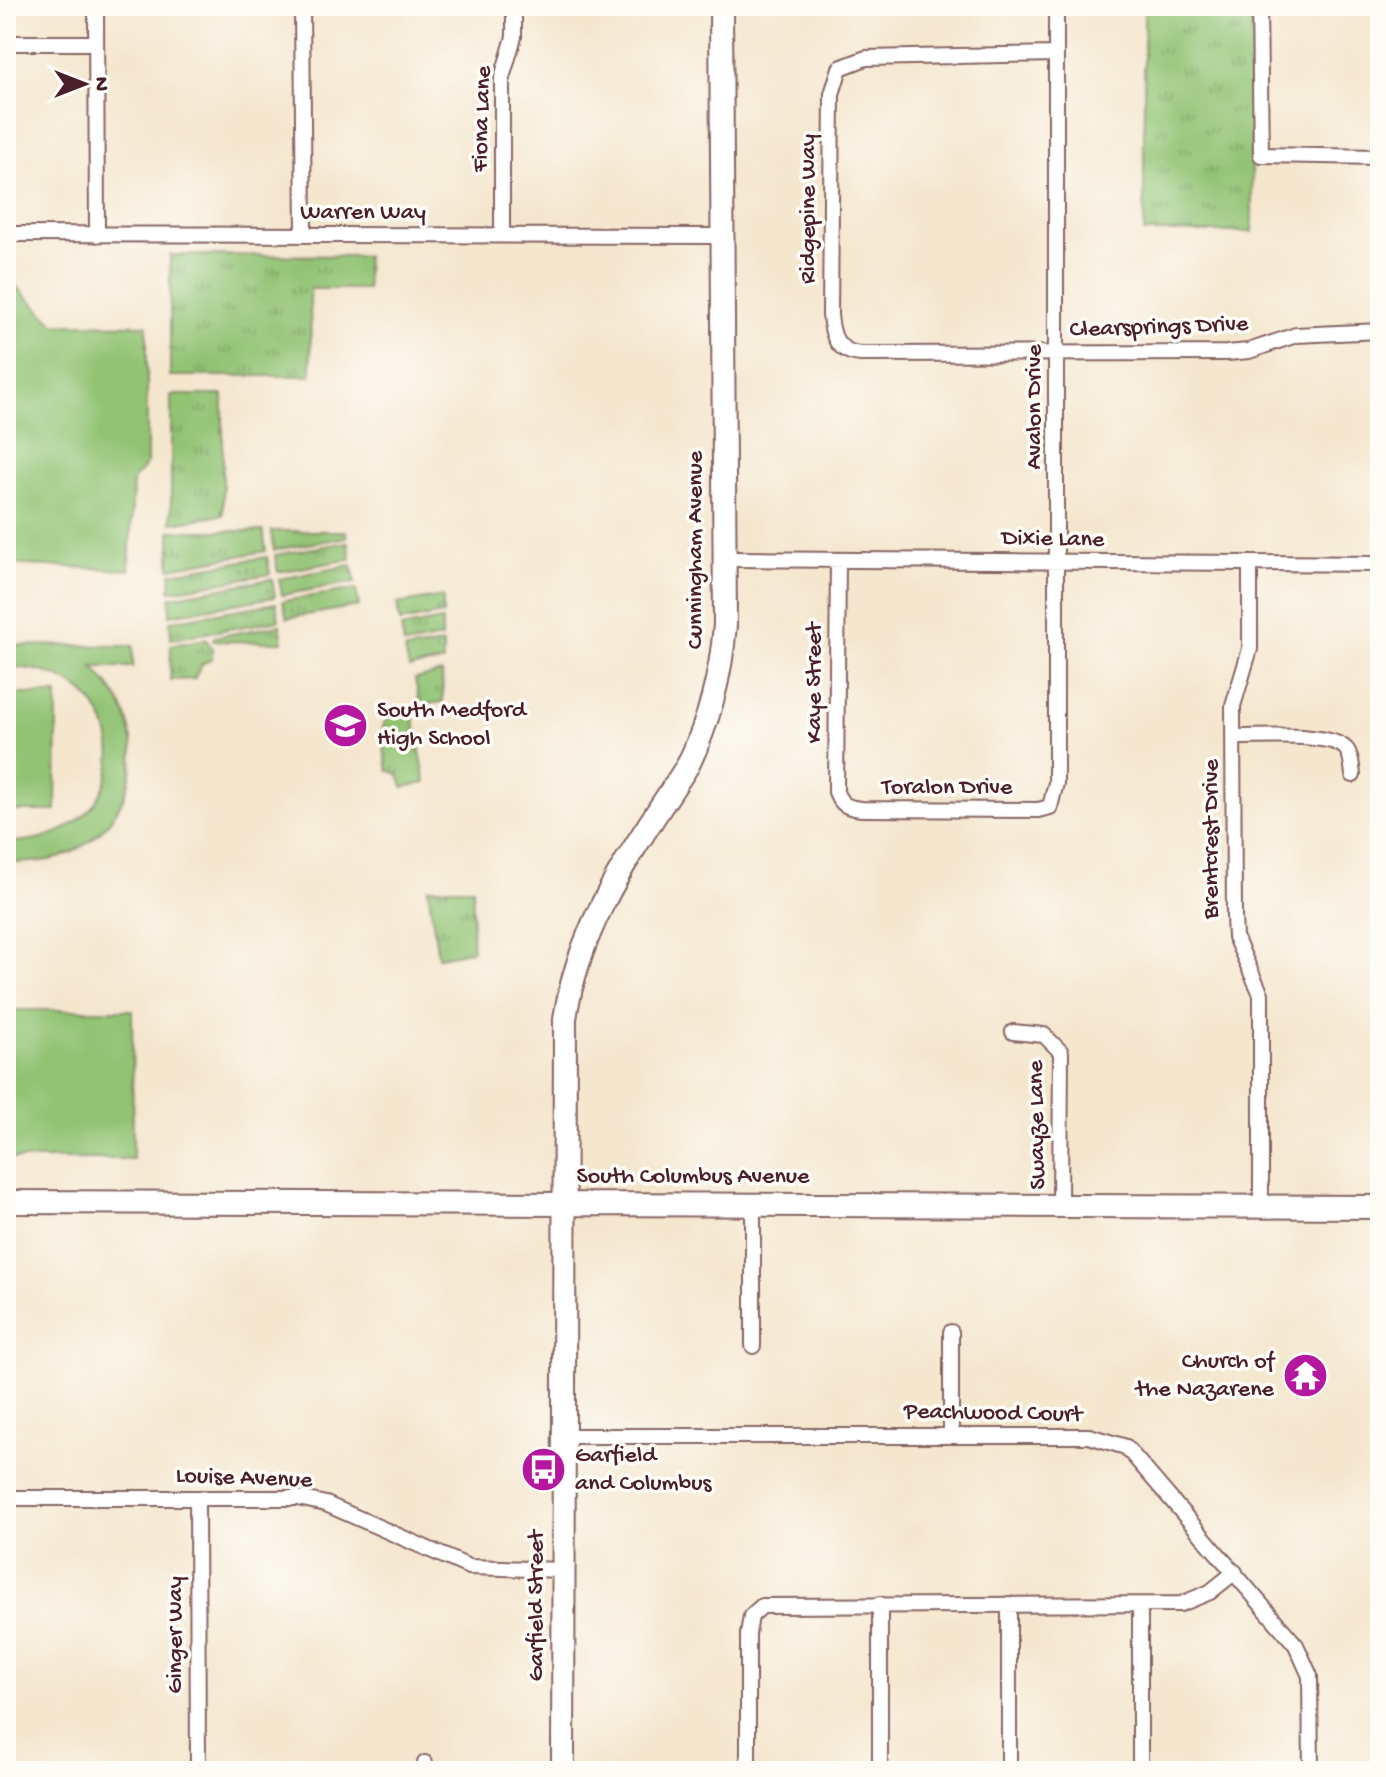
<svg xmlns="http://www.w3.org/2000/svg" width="1386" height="1777" font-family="'Gochi Hand',sans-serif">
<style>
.grass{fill:url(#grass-tufts);stroke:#6e714f;stroke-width:2}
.park{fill:#91c373;stroke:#6e714f;stroke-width:2}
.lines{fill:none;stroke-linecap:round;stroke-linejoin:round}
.minor-casing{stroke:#866564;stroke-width:18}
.secondary-casing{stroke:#866564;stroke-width:26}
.minor{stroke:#fff;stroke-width:14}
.secondary{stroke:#fff;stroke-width:22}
.labels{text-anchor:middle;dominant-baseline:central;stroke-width:7;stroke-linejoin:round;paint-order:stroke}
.street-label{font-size:24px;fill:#4a1f2b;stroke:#fdfcf7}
.poi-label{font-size:24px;fill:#4a1f2b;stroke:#fdfcf7;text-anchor:start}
</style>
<defs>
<pattern id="grass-tufts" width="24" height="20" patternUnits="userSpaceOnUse" patternTransform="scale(2)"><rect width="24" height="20" fill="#91c373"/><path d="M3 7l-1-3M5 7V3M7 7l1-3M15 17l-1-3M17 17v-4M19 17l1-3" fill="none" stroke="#789e5f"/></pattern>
</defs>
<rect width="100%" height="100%" fill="#fdfcf7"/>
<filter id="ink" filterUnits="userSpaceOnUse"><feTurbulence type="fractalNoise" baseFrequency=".0125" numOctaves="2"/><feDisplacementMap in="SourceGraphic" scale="16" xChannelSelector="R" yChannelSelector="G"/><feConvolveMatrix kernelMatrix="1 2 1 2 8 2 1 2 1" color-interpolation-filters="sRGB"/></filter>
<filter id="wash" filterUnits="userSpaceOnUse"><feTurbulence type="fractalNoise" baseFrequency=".006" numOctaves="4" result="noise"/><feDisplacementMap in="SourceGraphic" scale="32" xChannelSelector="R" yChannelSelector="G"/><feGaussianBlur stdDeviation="1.8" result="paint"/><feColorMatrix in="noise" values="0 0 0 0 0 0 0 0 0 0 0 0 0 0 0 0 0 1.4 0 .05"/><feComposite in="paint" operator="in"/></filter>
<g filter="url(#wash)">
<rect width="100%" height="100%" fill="#f5e6ce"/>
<path class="grass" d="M1144,6H1252V232H1144Z
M170,255L366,256L367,289H310L311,376H170Z
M171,395H223V515L171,523Z
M170,531H263L266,551L170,568Z
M271,531H346L347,537L274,550Z
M348,542L351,559L278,572L275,555Z
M267,557L270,574L170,591L171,573Z
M352,565L355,582L282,595L279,579Z
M272,579L275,597L170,615V597Z
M356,589L359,606L287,618L283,601Z
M443,596V614L400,622L397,604Z
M276,603L279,620L171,639L170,621Z
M442,620V638L404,645L401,628Z
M280,625L283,642L213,641L214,637Z
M206,639L212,648V659L202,664L194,679L170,680L171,645Z
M443,644V662L409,668L405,650Z
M442,673L443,702L420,705L415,679Z
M412,707L426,783L403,787L399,775L388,770L381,733L389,710Z
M428,888H473L472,951L438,957Z"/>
<path class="park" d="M6,286H16L54,324L147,325V463L133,481L129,570L6,564Z
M6,645L133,646V667H93C103,679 115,691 122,706C150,764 121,835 61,857C43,863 24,863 6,862V842C145,842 146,667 6,667Z
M6,694H57L56,811H6Z
M6,1010H132L133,1159H6Z"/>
</g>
<g filter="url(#ink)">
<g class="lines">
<defs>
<path id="minor" d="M96,6L97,235
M302,6L304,235
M1259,6L1261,155L1380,157
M6,43H96
M1055,54L866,58L840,68L832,94L830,315C832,337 837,352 861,354L1227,353L1249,351L1296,335L1380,331
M6,234L720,236
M502,235V78L514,37V6
M724,559L1380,564
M838,560L836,792C841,805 848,808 862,809L1038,810L1050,807L1056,783V6
M1250,565V649L1233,706L1234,917L1235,937L1261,994V1206
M1233,737C1257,738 1333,731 1347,750C1352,757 1352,768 1353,775
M1013,1032L1044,1035L1061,1052L1060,1206
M753,1204V1346
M951,1332V1434
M564,1436H1089L1126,1447L1296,1645L1310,1676L1311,1771
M6,1498H298L326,1504L469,1567L563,1570
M197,1499L198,1771
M880,1604V1771
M1140,1605V1771
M425,1763V1771
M748,1771V1634L751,1616L762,1606L1181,1604L1210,1592L1235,1572
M1009,1771V1604"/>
<path id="secondary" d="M6,1202L1380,1207
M563,1771L565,1019C579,921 636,846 688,765C710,720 721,675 725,625L721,6"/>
</defs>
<use href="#minor" class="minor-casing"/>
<use href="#secondary" class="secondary-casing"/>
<use href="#minor" class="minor"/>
<use href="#secondary" class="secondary"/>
</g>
</g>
<defs>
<symbol id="school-disc" viewBox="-11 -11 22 22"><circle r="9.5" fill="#b5179e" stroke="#fdfcf7"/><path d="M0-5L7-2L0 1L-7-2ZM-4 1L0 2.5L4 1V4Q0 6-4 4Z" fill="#fff"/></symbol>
<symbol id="temple-disc" viewBox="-11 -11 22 22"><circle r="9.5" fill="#b5179e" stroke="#fdfcf7"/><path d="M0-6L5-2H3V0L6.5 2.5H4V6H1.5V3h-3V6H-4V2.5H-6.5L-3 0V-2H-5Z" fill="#fff"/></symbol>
<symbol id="bus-disc" viewBox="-11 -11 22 22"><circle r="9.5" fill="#b5179e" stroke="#fdfcf7"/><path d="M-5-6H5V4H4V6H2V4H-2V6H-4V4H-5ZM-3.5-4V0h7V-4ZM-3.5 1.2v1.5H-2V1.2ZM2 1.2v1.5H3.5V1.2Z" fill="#fff"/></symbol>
</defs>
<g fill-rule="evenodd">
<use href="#school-disc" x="320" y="700" width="51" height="51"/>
<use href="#temple-disc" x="1280" y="1350" width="51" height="51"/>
<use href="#bus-disc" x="518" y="1444" width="51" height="51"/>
</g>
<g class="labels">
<g class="street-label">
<text transform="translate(483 119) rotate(-88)">Fiona Lane</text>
<text transform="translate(809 209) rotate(-90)">Ridgepine Way</text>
<text x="363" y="213">Warren Way</text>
<text transform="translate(1159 328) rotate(-2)">Clearsprings Drive</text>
<text transform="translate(1035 407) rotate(-90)">Avalon Drive</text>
<text transform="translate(1053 540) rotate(1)">Dixie Lane</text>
<text transform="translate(696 550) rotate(-90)">Cunningham Avenue</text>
<text transform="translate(815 683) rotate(-90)">Kaye Street</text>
<text x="947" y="788">Toralon Drive</text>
<text transform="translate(1212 839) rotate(-90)">Brentcrest Drive</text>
<text transform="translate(1038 1125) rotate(-91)">Swayze Lane</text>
<text x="693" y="1177">South Columbus Avenue</text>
<text transform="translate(993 1414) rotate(1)">Peachwood Court</text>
<text transform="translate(244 1479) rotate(2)">Louise Avenue</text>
<text transform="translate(537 1606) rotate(-90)">Garfield Street</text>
<text transform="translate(176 1635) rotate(-90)">Ginger Way</text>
</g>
<g class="poi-label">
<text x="377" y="711">South Medford<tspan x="377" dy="28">High School</tspan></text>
<text x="1274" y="1362" text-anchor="end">Church of<tspan x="1274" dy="28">the Nazarene</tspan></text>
<text x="575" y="1456">Garfield<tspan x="575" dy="28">and Columbus</tspan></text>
</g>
</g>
<rect width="1386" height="1777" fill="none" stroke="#fdfcf7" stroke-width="32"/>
<g transform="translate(84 84) rotate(90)" stroke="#fdfcf7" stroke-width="6" paint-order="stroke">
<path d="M0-6L14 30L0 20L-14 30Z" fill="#4a1f2b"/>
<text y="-12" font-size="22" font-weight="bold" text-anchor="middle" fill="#4a1f2b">N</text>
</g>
</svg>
